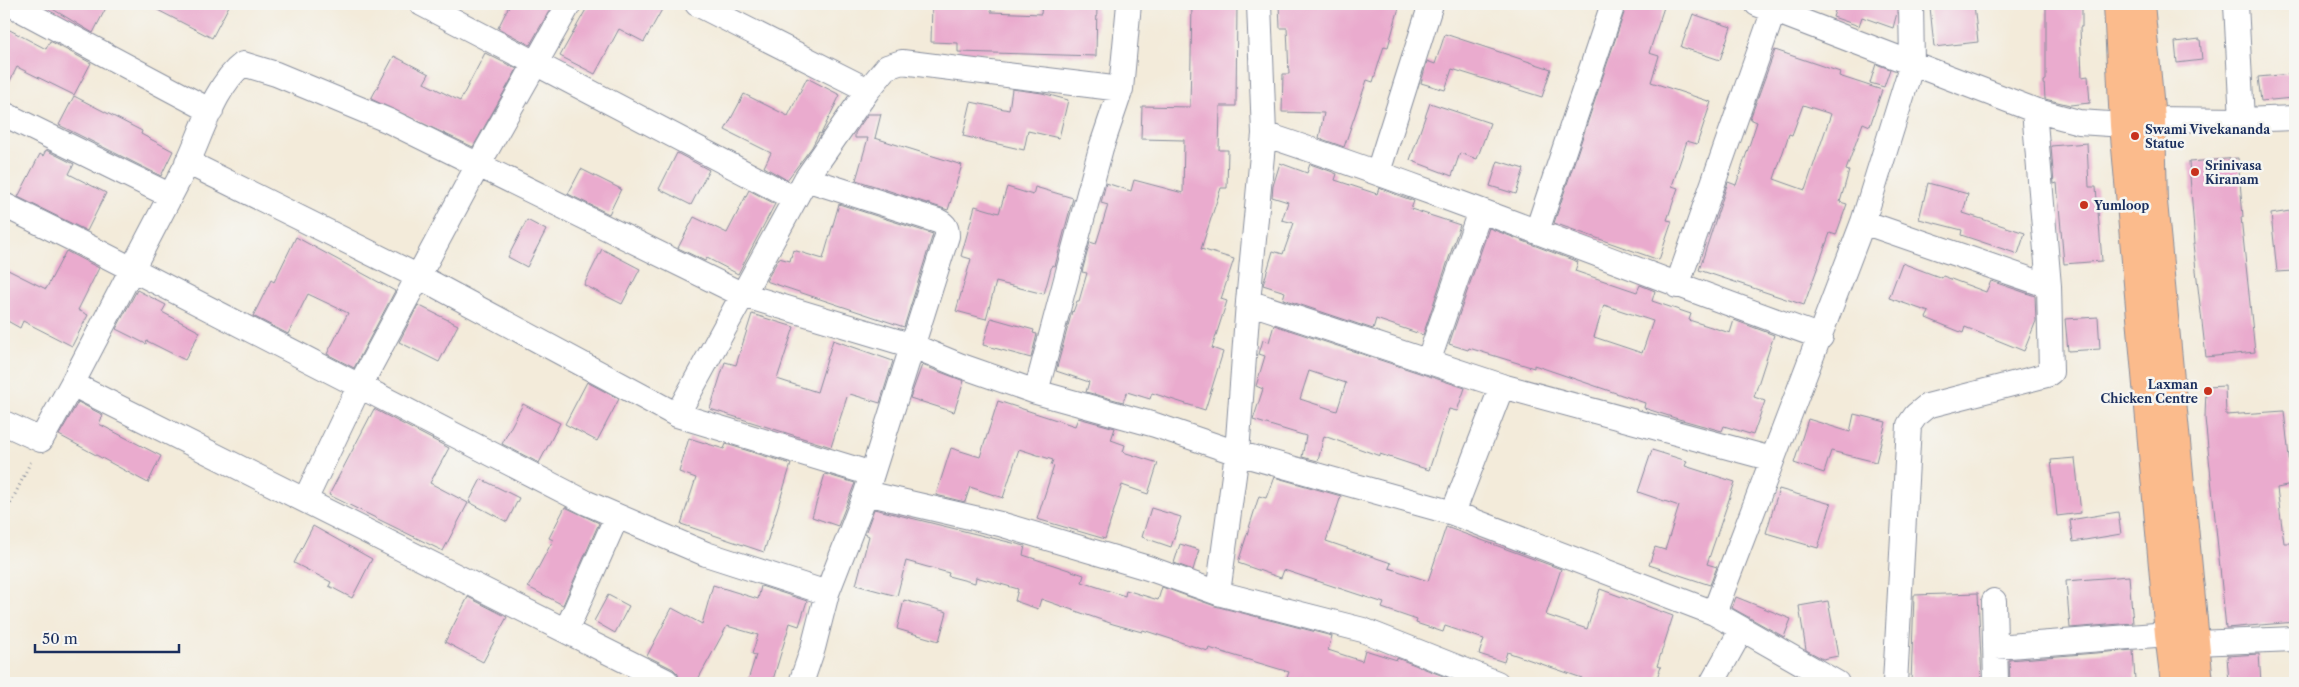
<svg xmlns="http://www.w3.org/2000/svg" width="2299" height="687" font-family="'Libre Caslon Text',serif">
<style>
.building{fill:#eaabce;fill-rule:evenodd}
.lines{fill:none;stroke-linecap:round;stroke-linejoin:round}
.minor-casing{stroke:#878d9c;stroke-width:26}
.major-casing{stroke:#878d9c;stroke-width:30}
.path{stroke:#878d9c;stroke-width:3;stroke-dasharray:1 4;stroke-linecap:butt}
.minor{stroke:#fff;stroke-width:24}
.major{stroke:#fbbb8c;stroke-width:28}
.poi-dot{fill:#c8321e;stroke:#f6f6f2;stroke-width:2}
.labels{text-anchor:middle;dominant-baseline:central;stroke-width:5;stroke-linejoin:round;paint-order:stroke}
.poi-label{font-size:12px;font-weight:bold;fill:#1b2f5e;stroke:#f6f6f2;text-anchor:start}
</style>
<rect width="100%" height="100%" fill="#f6f6f2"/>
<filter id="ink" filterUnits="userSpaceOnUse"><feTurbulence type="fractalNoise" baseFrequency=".02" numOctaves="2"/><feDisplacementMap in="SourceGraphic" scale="10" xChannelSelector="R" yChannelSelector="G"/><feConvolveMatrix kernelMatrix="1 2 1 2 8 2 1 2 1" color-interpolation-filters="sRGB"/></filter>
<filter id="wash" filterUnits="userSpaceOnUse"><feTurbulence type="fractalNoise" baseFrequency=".0096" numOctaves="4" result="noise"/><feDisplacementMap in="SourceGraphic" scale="20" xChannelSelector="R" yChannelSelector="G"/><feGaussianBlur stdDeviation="1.12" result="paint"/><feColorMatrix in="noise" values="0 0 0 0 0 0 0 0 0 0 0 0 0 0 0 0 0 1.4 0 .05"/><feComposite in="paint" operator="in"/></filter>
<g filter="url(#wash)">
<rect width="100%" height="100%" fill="#f3ebda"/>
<g id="blocks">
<path class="building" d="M44,4H108L93,33Z
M146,4H230L212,38Z
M510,4H553L530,45L498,28Z
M589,4H665L644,42L619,29L595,74L560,56Z
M932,4H991V12L1041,14L1042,4H1097L1096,56L958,52V43L931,42Z
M1192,4H1237L1236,106H1220L1219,150H1228L1227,188H1221L1201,249L1234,259L1221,299L1227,301L1212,348L1223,352L1205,410L1152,393L1150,399L1127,392L1123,402L1086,392L1089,382L1056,371L1072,311L1073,312L1077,301H1079L1087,273L1082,272L1090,242L1096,244L1108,205L1101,203L1106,183L1131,191L1134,180L1183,193L1184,140L1141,139L1142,106L1190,107Z
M1279,4H1400L1388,47L1384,46L1373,82L1367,80L1344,147L1319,138L1324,113L1282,112L1283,74H1289L1287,28H1280Z
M1627,4H1665L1649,53L1659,56L1651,82L1711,102L1697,144L1687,141L1672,186L1678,188L1667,220L1672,221L1659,260L1554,223Z
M1830,4H1897V13L1893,28L1862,17L1859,26L1833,17L1836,8L1830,6Z
M1974,4L1978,42L1934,47L1930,7Z
M2046,5H2082V27H2080L2082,77L2088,76L2090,103L2070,105L2045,99L2044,81L2046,80Z
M1693,14L1731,27L1720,60L1681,47Z
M4,27L46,49L50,41L91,63L74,95L17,67L4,93Z
M1445,34L1551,69L1542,97L1452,69L1445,90L1421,83L1427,61L1435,64Z
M2200,39L2202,60L2177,63L2175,42Z
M1775,50L1840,72L1839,76L1882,90L1870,126L1863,123L1846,170L1849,171L1840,202L1847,204L1836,235L1830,233L1804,305L1699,270L1728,182L1736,185L1757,122L1750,119ZM1803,105L1831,114L1805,190L1774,179L1789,134L1792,135Z
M485,53L517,69L473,147L371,99L394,56L429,74L424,83L460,101Z
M1876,64L1890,69L1884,87L1870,83Z
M2291,74L2293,98L2261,101L2258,77Z
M807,78L840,95L821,134L819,133L812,147L787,180L764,167L771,153L725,130L744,94L788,116Z
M1012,89L1042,93L1068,100L1059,138L1028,131L1024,150L963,136L971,102L1009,110Z
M74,96L142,131L141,134L173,151L161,176L59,125Z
M1430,103L1490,123L1477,159L1460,153L1452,176L1410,160Z
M868,114H881L875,138L962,165L948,210L856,180L868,138H855V133Z
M2087,143L2089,187H2096L2102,261L2064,264L2057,183L2054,184L2051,146Z
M46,150L74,164L69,174L106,193L87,231L18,197L40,154L43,156Z
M677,153L709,170L691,205L659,189Z
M2238,158L2243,217H2241L2255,352L2206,357L2193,244H2195L2189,162Z
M1498,161L1524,169L1516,194L1490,186Z
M1280,163L1307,173L1310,164L1330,171L1337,174L1335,180L1377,194L1379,188L1400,196L1414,201L1411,209L1460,225L1423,335L1376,319L1373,329L1283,299L1285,292L1263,285L1273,251L1283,254L1294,223L1282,220L1288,202L1272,197L1273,186Z
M581,169L621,189L609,214L568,194Z
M1928,183L1968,194L1963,213L2025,233L2018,254L1961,235L1962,230L1919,219Z
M1007,187L1033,195L1035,187L1073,198L1055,266L1052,265L1044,294L996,282L986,319L956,311L971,259L961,256L975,206L999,213Z
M749,190L775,204L738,274L707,258L705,261L678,248L694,217L727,233Z
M839,204L933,234L904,327L766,281L779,258L790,261L793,250L823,259Z
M2290,211L2295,241V271L2277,272L2271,214Z
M527,220L546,230L527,267L508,257Z
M1489,228L1578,262L1575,271L1637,292L1640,285L1655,291L1652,301L1691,314L1689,320L1730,333L1734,320L1774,335L1754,397L1765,401L1753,435L1724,426L1722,431L1675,418L1644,408L1645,403L1534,365V368L1469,348L1468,350L1449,344ZM1604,305L1653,321L1642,353L1594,337Z
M296,237L395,291L354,368L327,354L348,313L308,294L288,334L253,316L271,280L274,282Z
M602,249L640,269L622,304L584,285Z
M66,251L99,268L78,310L88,315L72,346L23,321L20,328L4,319V268L46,289Z
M1902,263L1942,278L1943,276L1986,292L1991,281L2035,296L2036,321L2024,351L1965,327L1963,333L1926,318L1929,312L1889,298Z
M137,290L166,305L162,312L200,332L185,360L147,341L146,344L116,329Z
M418,305L458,325L439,362L399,342Z
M752,314L794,327L777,379L817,392L833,340L893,361L880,403L850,394L847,397L831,447L710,409L725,362L736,365Z
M2098,317L2100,349L2068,351L2065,319Z
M991,318L1034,330L1033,333L1037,334L1031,358L983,345Z
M1274,325L1465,388L1457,411L1449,409L1429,470L1380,454V456L1324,436L1318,461L1302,457L1306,436L1253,420L1263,389L1256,386L1265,356L1259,354L1263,340L1269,342ZM1309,371L1346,383L1337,411L1300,399Z
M922,365L964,381L954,412L910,398Z
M587,382L619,399L597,441L565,424Z
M2225,386L2226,415L2284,411L2292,485L2277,488L2284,543H2291L2293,560H2295V622L2226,628L2205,418L2206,387Z
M998,401L1075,426L1078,418L1115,428L1111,440L1125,445L1123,452L1158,463L1148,494L1122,485L1105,539L1037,519L1054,466L1051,465L1053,460L1019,449L1003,498L970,487L965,502L936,495L951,448L980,457Z
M78,402L103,415L99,424L161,456L148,483L59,435Z
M523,404L560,423L539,463L502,444Z
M374,409L449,448L430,483L468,503L443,551L329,495Z
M1854,414L1886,422L1876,462L1831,451L1824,473L1794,463L1808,419L1850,432Z
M689,438L724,449L726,444L791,464L764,552L681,524L696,478L679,472Z
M1652,450L1687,461L1685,466L1735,482L1707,564L1717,567L1710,585L1649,565L1655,547L1665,550L1679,506L1638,492Z
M2075,458L2081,513L2057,516L2051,460Z
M825,474L855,483L838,526L812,517Z
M1274,477L1341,496L1326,541L1391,563L1389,568L1428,581L1446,527L1561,569L1546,615L1587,629L1600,589L1673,616L1657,666L1661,667L1655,683H1581L1582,678L1507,652L1504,662L1479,654L1484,639L1445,626L1443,632L1416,623L1417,620L1382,608L1384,603L1284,570L1281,578L1238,563L1259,496L1266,498Z
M481,479L519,498L507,522L469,502Z
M1779,489L1831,504L1818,548L1766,533Z
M565,507L599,523L563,605L528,587L553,540L549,538Z
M1151,508L1181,517L1171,547L1142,537Z
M874,509L1025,546L1023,555L1084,575L1082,582L1125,596L1126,590L1158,600L1162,587L1215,606L1332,636L1328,650L1362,661L1365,650L1397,660V658L1456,681L1455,683H1285L1289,672L1209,648L1208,651L1143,630L1142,632L1113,624L1041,599L1038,609L1015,601L1018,589L976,577L975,583L948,576L949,573L906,561L897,596L856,585L869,536L865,534Z
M2118,512L2121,534L2073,542L2070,520Z
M313,526L372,559L352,598L329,586L331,582L294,563Z
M1180,544L1199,550L1193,570L1174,563Z
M2129,576L2133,623L2070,628L2066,581Z
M713,585L758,599L761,586L807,601L799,626L790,623L772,683H747L756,655L752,654L758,635L727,626L696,683H679L678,674L673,669L647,656L672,608L702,624Z
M1978,593L1982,683H1911L1914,595Z
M608,595L629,606L615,633L594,621Z
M468,597L507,617L483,662L445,642Z
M1736,597L1791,619L1784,637L1732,608Z
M904,600L947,612L939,641L897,629Z
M1828,601L1838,656L1823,659L1806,650L1799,606Z
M2133,650L2135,680L2093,683H2073V680L2010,682L2009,660Z
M2259,654L2261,683H2229L2227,656Z"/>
</g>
</g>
<g filter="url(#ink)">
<use href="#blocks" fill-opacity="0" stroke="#878d9c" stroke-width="1"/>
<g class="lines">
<defs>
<path id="minor" d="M10,4L211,111
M422,4L795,199
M697,4L868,90
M1259,4L1264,134
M1757,4L2034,110L2079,122L2124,125
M2236,4L2242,120
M4,114L169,195
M2151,119L2242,120L2295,118
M187,162L435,285L677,415L872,474
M1378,172L1431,4
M4,205L91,248L587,503L706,554L827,593
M1863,222L2049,286
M1537,231L1613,4
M1677,286L1776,4
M1248,302L1502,386L1772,459
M1428,362L1480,211
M1036,392L1101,148L1121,89L1129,4
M677,415L806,179L868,90L887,67L902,62L1121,89
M4,423L41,440L72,384
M866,493L1000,524L1148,568L1218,593
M305,500L359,387L478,165L569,4
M1453,513L1502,386
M1994,601L1996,683
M1714,613L1863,222L1912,64L1911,4
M566,631L617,516
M2196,643L2295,639
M1995,647L2169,634
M666,681L72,384C110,310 150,236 188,162C202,132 216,84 243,64L276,74L389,121L743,295L913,346L959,365L1036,392L1155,425L1237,453L1453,513L1714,613L1837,683
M801,683L813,648L827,593L866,493L947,236C947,228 946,225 938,221L806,179
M1497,683L1363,630L1218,593L1237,453L1248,302L1264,134C1452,196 1635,271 1821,337
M1712,683L1742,629
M1895,683L1909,425L1916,415L1927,406L2047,375L2051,372L2049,286L2034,110"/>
<path id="major" d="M2118,4L2124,125L2169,634L2175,683
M2140,4L2151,119L2153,202L2199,683"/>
</defs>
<use href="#minor" class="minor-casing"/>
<use href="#major" class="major-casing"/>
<path class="path" d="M4,517L32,459"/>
<use href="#minor" class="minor"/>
<use href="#major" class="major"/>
</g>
</g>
<g class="poi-dot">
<circle cx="2135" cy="136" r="5"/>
<circle cx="2195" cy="172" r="5"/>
<circle cx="2084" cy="205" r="5"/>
<circle cx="2208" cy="391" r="5"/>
</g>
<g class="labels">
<g class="poi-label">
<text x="2145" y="129">Swami Vivekananda<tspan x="2145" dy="14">Statue</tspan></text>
<text x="2205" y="165">Srinivasa<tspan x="2205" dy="14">Kiranam</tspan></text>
<text x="2094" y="205">Yumloop</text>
<text x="2198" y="384" text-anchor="end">Laxman<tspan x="2198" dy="14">Chicken Centre</tspan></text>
</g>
</g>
<rect width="2299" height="687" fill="none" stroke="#f6f6f2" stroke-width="20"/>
<path d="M35 644v8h144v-8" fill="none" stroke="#1b2f5e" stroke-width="2.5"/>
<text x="42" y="644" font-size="15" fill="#1b2f5e" stroke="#f6f6f2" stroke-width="4" paint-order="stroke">50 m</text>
</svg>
